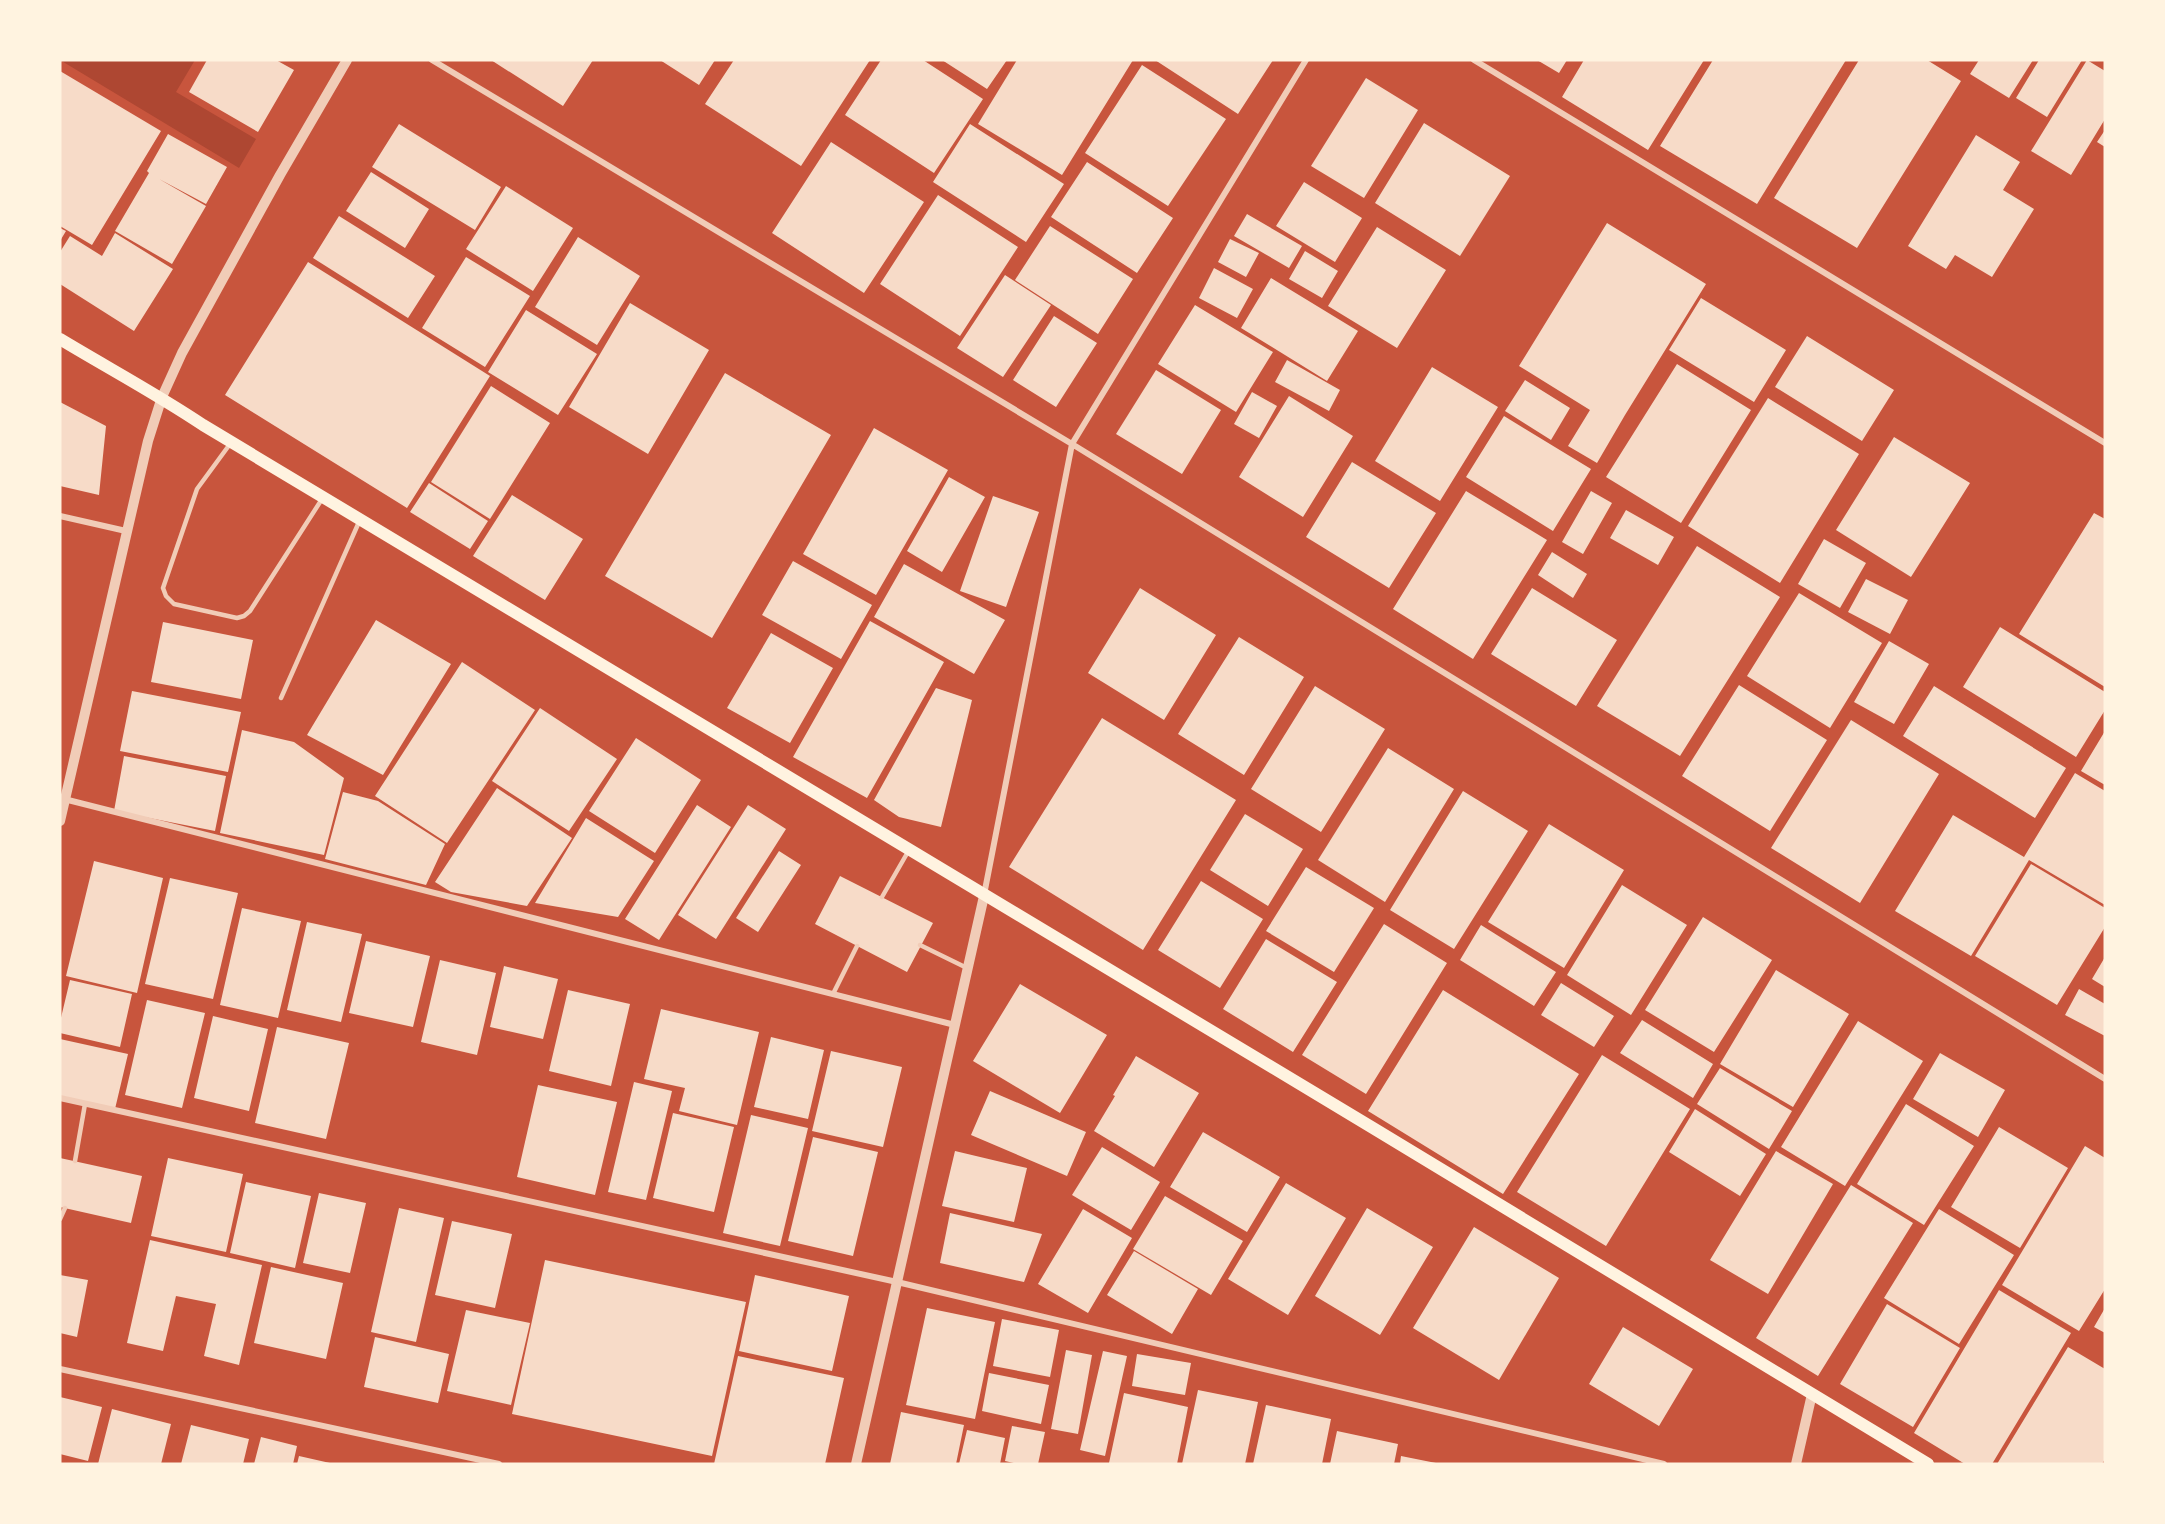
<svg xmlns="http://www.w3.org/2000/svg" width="2165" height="1524" font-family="Karla,sans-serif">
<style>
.green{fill:#ae4732}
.building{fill:#f7dbc8}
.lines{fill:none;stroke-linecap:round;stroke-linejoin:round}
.service{stroke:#f1ccb7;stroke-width:4.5}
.minor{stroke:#f1ccb7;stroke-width:6}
.tertiary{stroke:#f1ccb7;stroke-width:10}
.secondary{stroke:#fff3e0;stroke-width:12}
</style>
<rect width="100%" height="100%" fill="#c8553d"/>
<path class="green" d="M60,60H195L176,92L256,139L239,168Z"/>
<path class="building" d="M207,60H276L294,70L258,132L189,92Z
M491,60H593L563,106Z
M660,60H715L699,85Z
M734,60H870L801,166L705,104Z
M881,60H923L983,99L934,173L845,115Z
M942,60H1007L987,89Z
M1017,60H1133L1062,175L978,124Z
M1155,60H1273L1238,114Z
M1537,60H1567L1559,73Z
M1584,60H1704L1648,150L1562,97Z
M1713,60H1846L1757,204L1660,146Z
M1859,60H1927L1961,81L1857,248L1774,198Z
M1979,60H2033L2009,98L1970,74Z
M2039,60H2082L2047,117L2016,98Z
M2087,60L2105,71V119L2071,175L2031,151Z
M1142,65L1226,119L1168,206L1085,153Z
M60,71L161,131L92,245L60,226Z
M1366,78L1418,110L1364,198L1311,166Z
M1424,123L1510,176L1460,256L1375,203Z
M399,124L501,187L475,230L372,167Z
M970,124L1064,184L1026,242L933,182Z
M2105,130V147L2097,142Z
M168,134L227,167L206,204L159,179L206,206L172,264L115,231L149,173L147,171Z
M1976,135L2020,162L2003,190L2034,209L1992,277L1955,255L1946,269L1908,246Z
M831,142L924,202L864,293L772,233Z
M1087,162L1173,218L1137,273L1051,217Z
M371,172L429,209L405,248L346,211Z
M1304,182L1362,218L1335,262L1276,226Z
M506,186L573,228L533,291L466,249Z
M938,195L1018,247L960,336L880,284Z
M1247,214L1302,246L1289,268L1234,236Z
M339,216L435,276L408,318L313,258Z
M1607,223L1706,284L1625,415L1597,463L1568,446L1590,410L1519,366Z
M1050,226L1133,279L1098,334L1015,280Z
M1377,227L1446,270L1397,348L1328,306Z
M60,228L66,231L60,241Z
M115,233L173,269L134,331L60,284V252L70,236L102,256Z
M578,237L640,276L597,345L535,307Z
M1230,239L1259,253L1246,277L1218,262Z
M1305,251L1338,271L1322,298L1289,279Z
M466,257L530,296L485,367L422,328Z
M308,262L490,376L407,508L225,395Z
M1214,268L1253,289L1237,318L1199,298Z
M1005,275L1051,305L1003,377L957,348Z
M1271,278L1358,331L1327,381L1241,328Z
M1701,298L1786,350L1754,402L1669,350Z
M630,303L709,350L648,454L569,407Z
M1195,305L1273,352L1236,412L1158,364Z
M526,310L597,354L558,415L488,372Z
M1054,316L1097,343L1056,407L1013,380Z
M1807,336L1894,390L1862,441L1775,387Z
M1287,360L1340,390L1329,411L1275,382Z
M1677,364L1751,410L1681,523L1606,477Z
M1432,367L1498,407L1440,501L1375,461Z
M1156,370L1221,410L1182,474L1116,434Z
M725,373L831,435L712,638L605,576Z
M1525,380L1570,408L1551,440L1505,411Z
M491,386L550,423L490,519L431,482Z
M1252,392L1277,406L1259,438L1234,424Z
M1289,396L1353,436L1303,517L1239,477Z
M1768,398L1859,454L1780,583L1688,526Z
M60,402L106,426L99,495L60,486Z
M1504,416L1591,469L1553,531L1466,477Z
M874,428L948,470L876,595L803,554Z
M1894,437L1970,483L1911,577L1836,530Z
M1352,462L1436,513L1389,588L1306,537Z
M949,477L985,497L942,572L907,551Z
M429,483L488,521L470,549L410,512Z
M1466,491L1547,540L1473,659L1393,609Z
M1591,491L1612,503L1583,554L1562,542Z
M512,495L583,539L545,600L473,556Z
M993,496L1039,512L1006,607L960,591Z
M1626,510L1674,537L1658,565L1610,538Z
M2094,513L2105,519V687L2019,634Z
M1824,539L1866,563L1840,608L1798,584Z
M1697,546L1780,597L1680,756L1597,706Z
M1552,552L1587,574L1573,598L1538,575Z
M793,561L872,605L841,659L762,615Z
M904,564L1005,620L974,674L874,617Z
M1866,579L1908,600L1890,634L1848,612Z
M1140,588L1216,635L1164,720L1088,673Z
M1532,588L1617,640L1576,706L1491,654Z
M1799,593L1882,643L1830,728L1747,676Z
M376,620L451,664L383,775L307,735Z
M870,621L944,662L867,798L793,757Z
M163,622L253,640L241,699L151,682Z
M2000,627L2105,692V710L2076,757L1963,687Z
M771,633L833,668L790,743L727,708Z
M1239,637L1304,677L1244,775L1178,734Z
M1889,641L1929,664L1894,724L1854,702Z
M462,662L535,710L447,843L375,796Z
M1739,685L1827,740L1770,831L1682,776Z
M1315,686L1385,729L1321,832L1251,789Z
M1934,686L2066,768L2035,818L1903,736Z
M936,688L972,700L941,827L899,817L874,800Z
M132,691L241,712L228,772L120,751Z
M540,708L617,759L569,831L492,781Z
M1102,718L1236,800L1143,950L1009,867Z
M1851,720L1939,774L1860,903L1771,848Z
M242,730L294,742L344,778L324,855L220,833Z
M2105,731V785L2081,771Z
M636,738L701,780L655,853L589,811Z
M1388,748L1454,789L1385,902L1318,860Z
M124,756L226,776L215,831L114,811Z
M2075,773L2105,791V905L2029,860L1971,956L1895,911L1953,815L2024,857Z
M497,788L572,838L527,906L451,892L435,882Z
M1463,791L1528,831L1454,949L1390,910Z
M343,792L378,801L445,844L426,885L325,859Z
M697,805L731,827L659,940L625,919Z
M748,805L786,829L716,939L678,915Z
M1245,814L1303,849L1268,906L1210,870Z
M586,818L654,861L618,917L535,903Z
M1549,824L1624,870L1564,968L1488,922Z
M779,851L801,865L758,932L736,918Z
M94,861L163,878L137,993L66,976Z
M2031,864L2105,908V927L2057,1005L1975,956Z
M1306,867L1374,908L1334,972L1266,931Z
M840,876L933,923L907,972L815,924Z
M170,878L238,893L213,999L145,984Z
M1201,881L1263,919L1220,988L1158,950Z
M1622,885L1687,925L1631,1015L1567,975Z
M242,908L301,921L278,1018L220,1005Z
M1703,917L1772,960L1714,1052L1645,1010Z
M307,922L362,934L341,1022L287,1010Z
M1384,924L1447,963L1366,1094L1302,1055Z
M1481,925L1556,972L1534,1006L1460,960Z
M1266,939L1337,982L1293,1052L1223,1009Z
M366,941L430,956L413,1027L349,1013Z
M2105,957V987L2092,979Z
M440,960L496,973L477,1055L421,1042Z
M504,966L558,979L543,1039L490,1027Z
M1776,970L1849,1014L1793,1107L1720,1064Z
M70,980L132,994L120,1047L60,1033V1022Z
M1561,983L1614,1016L1594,1047L1541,1015Z
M1020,984L1107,1035L1060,1113L973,1061Z
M2079,989L2105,1004V1036L2065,1015Z
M568,990L630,1004L611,1086L549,1071Z
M1443,990L1579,1074L1503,1194L1368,1111Z
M147,1000L205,1013L182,1108L125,1095Z
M661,1009L759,1032L737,1125L679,1111L685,1088L644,1079Z
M213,1016L268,1029L249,1111L194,1098Z
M1642,1020L1713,1064L1693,1098L1620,1053Z
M1858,1021L1923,1061L1845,1186L1781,1147Z
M277,1027L349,1043L326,1139L255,1123Z
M771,1037L824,1050L808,1119L754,1107Z
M60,1039L128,1054L115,1109L60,1096Z
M831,1051L902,1067L883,1147L812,1131Z
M1940,1053L2005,1090L1978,1137L1913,1099Z
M1602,1055L1690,1109L1606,1246L1517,1192Z
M1136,1056L1199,1093L1154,1167L1094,1131L1115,1096L1113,1095Z
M1720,1068L1792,1111L1769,1149L1697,1104Z
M634,1082L672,1091L646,1200L608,1192Z
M538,1085L617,1102L595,1195L517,1177Z
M990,1091L1086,1132L1067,1176L971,1135Z
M1906,1104L1974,1146L1924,1225L1857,1184Z
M1695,1109L1766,1154L1740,1196L1669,1152Z
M673,1113L734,1127L714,1212L653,1198Z
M751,1115L808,1128L780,1246L723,1233Z
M1999,1127L2068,1168L2020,1248L1951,1207Z
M1203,1132L1280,1177L1247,1232L1170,1187Z
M813,1137L878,1152L853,1256L788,1241Z
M2085,1146L2105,1158V1289L2079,1331L2002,1285Z
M1102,1147L1160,1182L1131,1230L1072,1195Z
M955,1151L1027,1168L1014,1222L942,1206Z
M1776,1151L1833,1184L1768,1294L1710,1260Z
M60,1158L142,1176L131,1223L60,1207Z
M168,1158L243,1174L226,1252L151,1236Z
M246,1182L311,1196L295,1268L230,1253Z
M1286,1183L1346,1218L1288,1315L1228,1279Z
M1851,1185L1913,1223L1818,1376L1756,1338Z
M319,1193L366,1203L350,1273L303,1263Z
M1165,1196L1243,1241L1211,1295L1133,1249Z
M399,1208L444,1218L416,1342L371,1332Z
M1367,1208L1433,1247L1380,1335L1315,1296Z
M1083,1209L1132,1238L1088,1313L1038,1284Z
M1939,1209L2014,1255L1959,1344L1884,1298Z
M950,1213L1042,1234L1024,1282L940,1263Z
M452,1221L512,1234L495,1308L435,1295Z
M1474,1227L1559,1278L1499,1380L1413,1328Z
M150,1240L262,1265L239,1365L204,1356L216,1304L176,1296L163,1351L127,1343Z
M1134,1251L1198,1289L1172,1334L1107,1295Z
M545,1260L746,1302L712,1456L512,1414Z
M271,1267L343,1283L326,1359L254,1343Z
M60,1275L88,1280L77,1337L60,1333Z
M755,1275L849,1296L832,1371L739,1351Z
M1999,1290L2071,1333L1992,1464H1965L1914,1433Z
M1887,1304L1960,1348L1913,1427L1840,1384Z
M927,1308L995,1322L975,1419L906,1405Z
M2105,1308V1333L2094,1327Z
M466,1310L530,1323L511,1405L447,1391Z
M1002,1319L1059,1330L1050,1377L993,1366Z
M1623,1327L1693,1369L1659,1426L1589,1384Z
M375,1337L449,1354L438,1403L364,1387Z
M2068,1347L2105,1369V1459L2102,1464H1997Z
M1066,1350L1092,1355L1078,1434L1051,1429Z
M1103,1351L1127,1356L1105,1456L1080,1450Z
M1137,1354L1191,1363L1185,1395L1132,1386Z
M738,1356L844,1378L825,1464H714Z
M989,1373L1049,1385L1041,1424L982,1411Z
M1198,1390L1258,1402L1245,1464H1182Z
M1124,1393L1188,1407L1177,1464L1109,1463Z
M60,1397L102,1407L88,1461L60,1454Z
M1266,1405L1331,1419L1322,1464H1253Z
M112,1409L171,1424L161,1464H98Z
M901,1412L964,1425L956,1464H890Z
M191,1425L249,1439L243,1464H181Z
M1012,1426L1045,1432L1038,1464H1018L1005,1461Z
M967,1430L1005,1438L1000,1464H959Z
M1337,1431L1398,1444L1394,1464H1330Z
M261,1437L297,1446L293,1464H254Z
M299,1456L330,1463V1464H297Z
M1401,1456L1436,1463V1464H1400Z"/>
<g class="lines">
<path class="service" d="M230,444L197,489L163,588L166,596L174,604L237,618L244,616L250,611L322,499
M281,698L359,522
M882,897L909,850
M920,945L967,968
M833,994L857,946
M75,1161L85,1104
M60,1219L65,1208"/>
<path class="minor" d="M432,60L1072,444L2105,1079
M1474,60L2105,443
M60,516L126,531
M64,799L955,1025
M984,895L1072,444L1306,60
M60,1098L897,1282L1664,1464
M60,1369L499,1464"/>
<path class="tertiary" d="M60,821L148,441L162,397L182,353L280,175L347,60
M856,1464L984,896
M1796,1464L1812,1394"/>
<path class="secondary" d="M60,339C108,368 157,394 203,425L1373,1128L1928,1464"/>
</g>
<rect width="2165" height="1524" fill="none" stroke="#fff3e0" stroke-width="123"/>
</svg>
